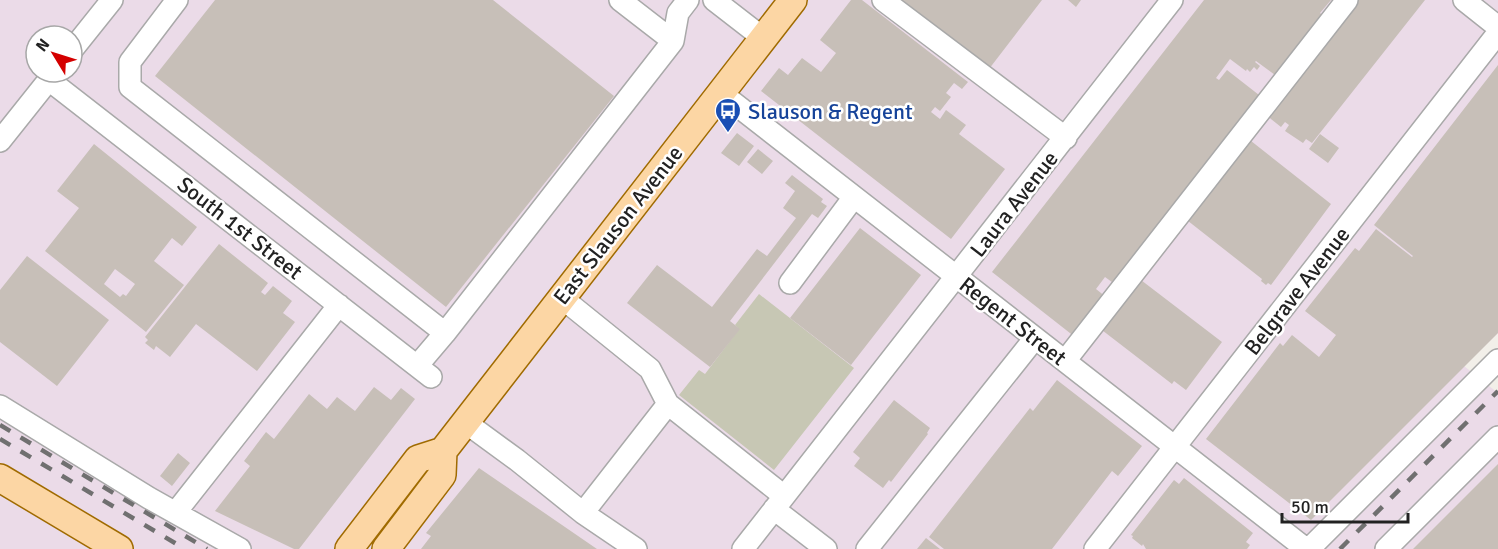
<svg xmlns="http://www.w3.org/2000/svg" width="1498" height="549" font-family="Signika,sans-serif">
<style>
.industrial{fill:#ebdbe8;fill-rule:evenodd}
.construction{fill:#c7c7b4}
.building{fill:#c7bfb8;fill-rule:evenodd}
.lines{fill:none;stroke-linecap:round;stroke-linejoin:round}
.minor-casing{stroke:#a9a9a9;stroke-width:24}
.major-casing{stroke:#a06b00;stroke-width:30}
.minor{stroke:#fff;stroke-width:21}
.major{stroke:#fcd6a4;stroke-width:27}
.rail{stroke:#707070;stroke-width:4.5;stroke-dasharray:12 12;stroke-linecap:butt}
.labels{text-anchor:middle;dominant-baseline:central;stroke-width:5;stroke-linejoin:round;paint-order:stroke}
.transit-label{font-size:22px;fill:#164399;stroke:#fff;text-anchor:start}
.street-label{font-size:22px;fill:#222;stroke:#fff}
</style>
<rect width="100%" height="100%" fill="#f2efe9"/>
<path class="industrial" d="M0,0H1498V333L1464,366L1498,393V549H0ZM36,36H72V72H36Z"/>
<path class="construction" d="M759,294L854,368L774,470L679,395L699,370L705,374L739,329L735,325Z"/>
<path class="building" d="M215,0H493L614,96L446,307L155,76Z
M851,0H862L968,82L962,89L954,83L946,93L951,97L940,111L935,107L931,112L940,119L946,110L966,125L959,134L1005,169L951,239L761,91L779,68L788,75L802,58L821,72L836,53L820,40Z
M901,0H1042L989,69Z
M1068,0H1081L1076,7Z
M1204,0H1331L1320,13L1326,18L1279,78L1256,61L1255,62L1260,66L1257,70L1254,67L1250,72L1247,69L1246,71L1230,59L1216,78L1219,80L1227,70L1259,95L1262,91L1266,94L1116,285L1105,277L1096,289L1106,297L1075,337L992,272Z
M1355,0H1425L1312,143L1306,139L1303,143L1285,131L1289,125L1285,122L1281,127L1266,115Z
M1498,65V333L1311,520L1206,439L1280,343L1283,346L1292,335L1319,357L1336,335L1305,311L1355,248L1359,251L1376,229L1412,257L1413,256L1374,225Z
M737,133L754,146L739,166L721,153Z
M1320,134L1339,148L1328,163L1309,149Z
M1246,137L1331,204L1271,285L1268,283L1266,285L1261,281L1262,279L1183,217Z
M94,144L197,227L182,246L172,238L154,261L184,285L146,332L45,251L79,208L57,191ZM115,269L135,284L126,296L123,294L120,297L104,284Z
M758,149L773,161L762,174L747,162Z
M792,175L823,199L821,202L827,206L818,218L812,214L730,321L740,329L710,367L627,303L657,265L712,307L757,249L767,256L796,218L783,208L795,191L785,183Z
M860,228L921,275L851,365L790,318Z
M219,244L268,283L261,292L265,295L273,286L292,301L283,313L295,322L257,371L196,324L170,357L156,346L154,350L145,343L148,340L145,337Z
M27,256L109,320L57,386L0,342V290Z
M1137,277L1222,342L1186,390L1174,381L1172,384L1098,327Z
M1057,380L1142,446L1118,476L1112,471L1052,549H944L929,537L1030,408L1033,411Z
M374,387L391,400L401,388L415,399L299,549H294L215,511L250,466L244,461L266,432L274,439L309,394L327,409L337,397L355,411Z
M894,400L930,428L927,433L928,434L891,482L889,480L883,488L854,466L860,458L853,452Z
M178,453L190,463L172,486L160,476Z
M1498,464V549H1413Z
M479,468L597,549H421L431,536L426,533Z
M1184,478L1253,533L1246,542L1250,545L1247,549H1146L1143,544L1142,546L1132,538L1133,536L1131,535L1174,480L1179,484Z
M926,538L940,549H917Z"/>
<g class="lines">
<defs>
<path id="minor" d="M177,0L130,62V87L445,333L673,41L678,13L688,0
M620,0L673,41
M714,0L763,38
M883,0L1066,138
M1464,0L1498,27
M72,50L112,0
M49,80L431,377
M721,93L1306,549
M0,141L55,72
M790,283L854,197
M562,298L650,369L668,404L583,513
M1065,361L1347,0
M417,366L445,333
M668,404L784,496
M0,406L149,498L240,549
M465,422L517,460L583,513L636,549
M774,509L826,549
M176,512L339,305
M743,549L1172,0
M867,549L1035,338
M1095,549L1498,33
M1309,549L1498,360
M1386,549L1498,437"/>
<path id="major" d="M0,478L119,549
M349,549L418,459L443,451
M386,549L442,475L443,451L793,0"/>
</defs>
<use href="#minor" class="minor-casing"/>
<use href="#major" class="major-casing"/>
<use href="#minor" class="minor"/>
<use href="#major" class="major"/>
<path class="rail" d="M0,425L207,549
M0,439L185,549
M1340,549L1498,391"/>
</g>
<defs>
<symbol id="bus-pin" viewBox="-11 -11 22 30"><path d="M0 17L-7.5 6A9.5 9.5 0 1 1 7.5 6Z" fill="#1a4fb4" stroke="#fff"/><path d="M-5-6H5V4H4V6H2V4H-2V6H-4V4H-5ZM-3.5-4V0h7V-4ZM-3.5 1.2v1.5H-2V1.2ZM2 1.2v1.5H3.5V1.2Z" fill="#fff"/></symbol>
</defs>
<g fill-rule="evenodd">
<use href="#bus-pin" x="713" y="96" width="30" height="40"/>
</g>
<g class="labels">
<g class="transit-label">
<text x="748" y="111">Slauson &amp; Regent</text>
</g>
<g class="street-label">
<text transform="translate(1014 204) rotate(-52)">Laura Avenue</text>
<text transform="translate(618 225) rotate(-52)">East Slauson Avenue</text>
<text transform="translate(240 228) rotate(38)">South 1st Street</text>
<text transform="translate(1297 291) rotate(-52)">Belgrave Avenue</text>
<text transform="translate(1013 321) rotate(38)">Regent Street</text>
</g>
</g>
<g transform="translate(54 54) rotate(308)"><circle r="28" fill="#ffffff" stroke="#a7a7a7" stroke-width="1.5"/>
<path d="M0-4.5L10 22L0 15L-10 22Z" fill="#d40000"/>
<text y="-9" font-size="16" font-weight="bold" text-anchor="middle" fill="#222222">N</text>
</g>
<path d="M1282 513v9h126v-9" fill="none" stroke="#222222" stroke-width="3"/>
<text x="1291" y="513" font-size="18" fill="#222222" stroke="#ffffff" stroke-width="4.5" paint-order="stroke">50 m</text>
</svg>
